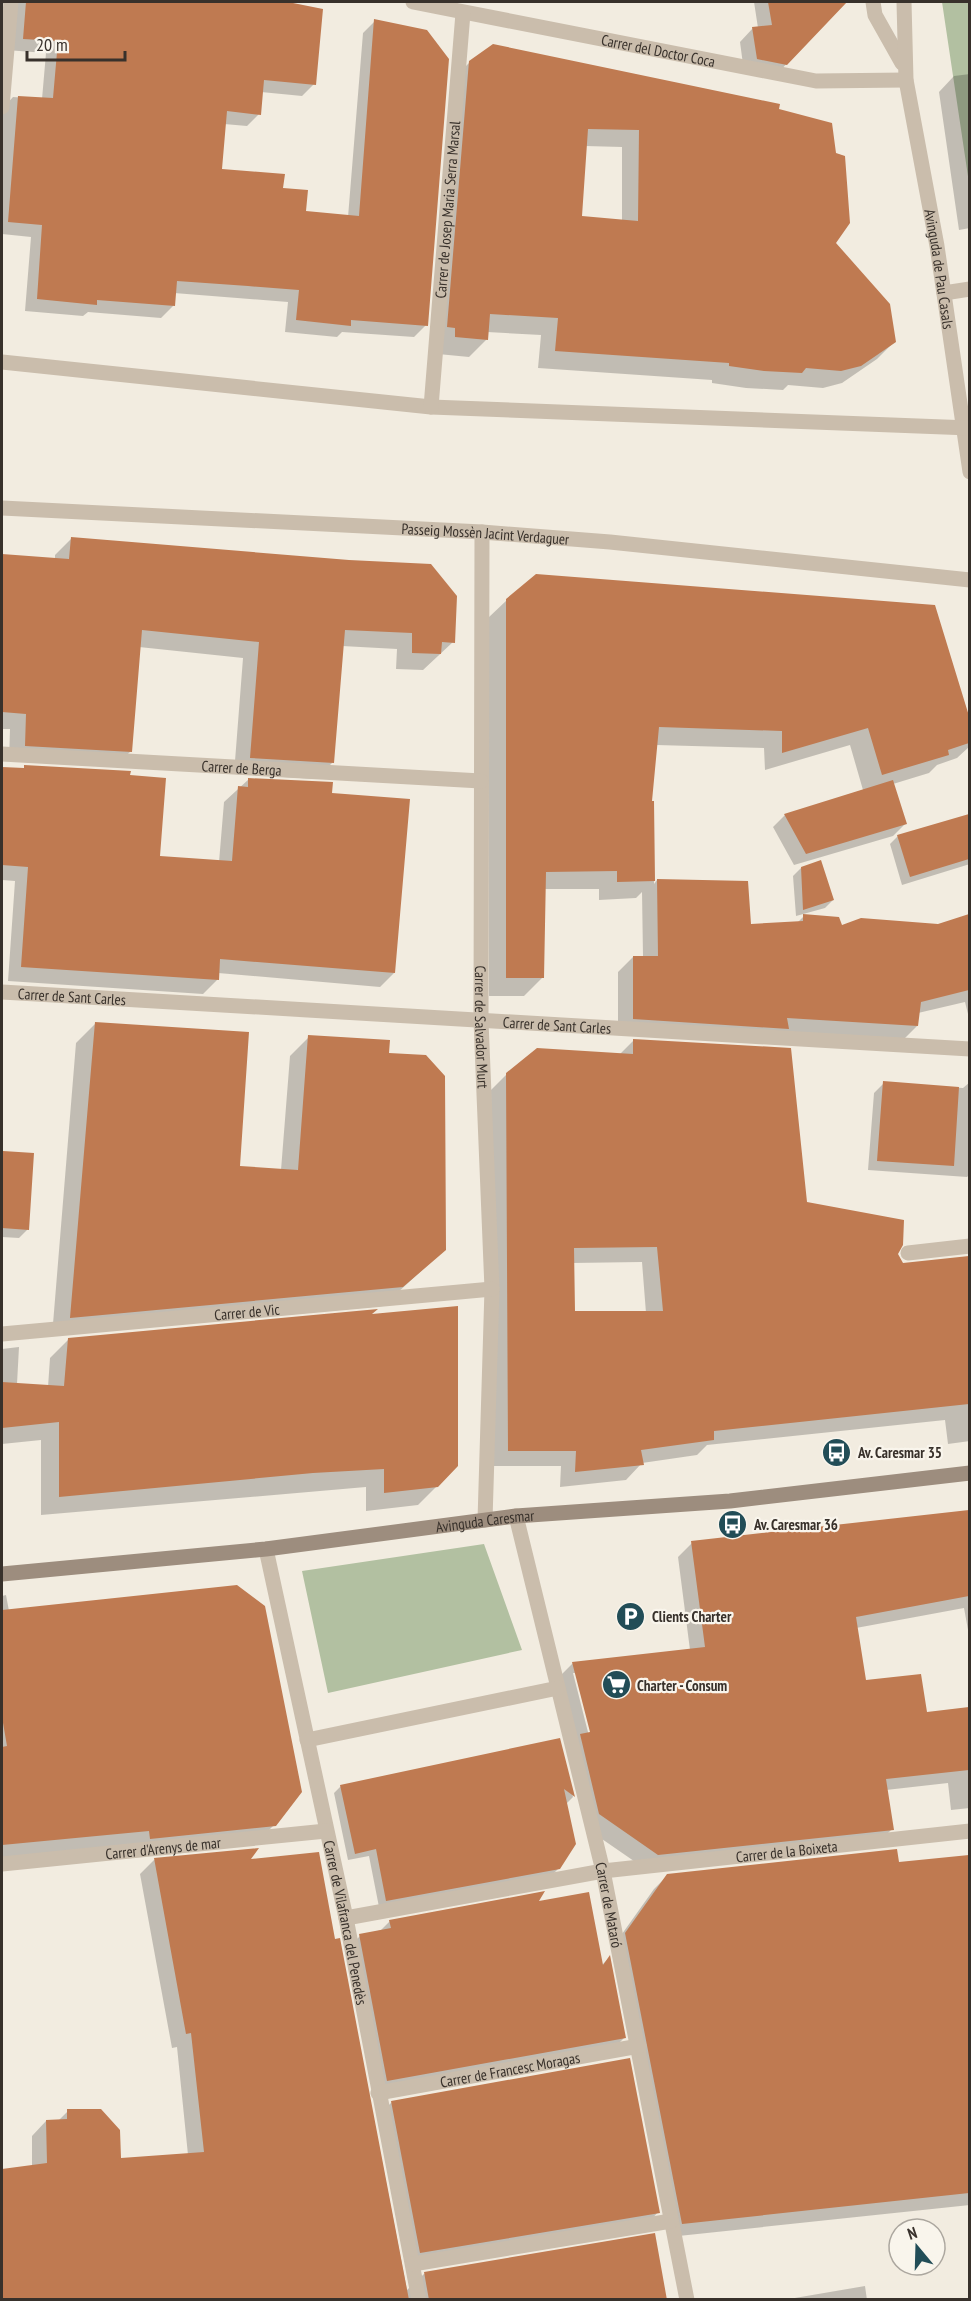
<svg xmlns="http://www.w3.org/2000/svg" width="971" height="2301" font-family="'PT Sans Narrow',sans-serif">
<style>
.green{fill:#b2c0a1}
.shadow{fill:#0003;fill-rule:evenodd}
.building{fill:#bf7a51;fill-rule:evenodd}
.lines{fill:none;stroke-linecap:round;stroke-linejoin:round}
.street{stroke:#cabdac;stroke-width:15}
.secondary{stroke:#9d8d7e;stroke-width:15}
.labels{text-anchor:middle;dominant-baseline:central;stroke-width:4.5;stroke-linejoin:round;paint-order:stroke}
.street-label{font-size:15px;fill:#38312b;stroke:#f9f5ec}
.poi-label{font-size:15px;font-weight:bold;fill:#38312b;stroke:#f9f5ec;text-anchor:start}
</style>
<rect width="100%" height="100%" fill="#f2ece0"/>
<path class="green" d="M942,2H969V183Z
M484,1544L522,1650L328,1693L302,1571Z"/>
<path class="shadow" d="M2,2H283L321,10L314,84L302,96L261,92L259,114L247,126L224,124L221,171L282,190L304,213L348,217L363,33L375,21L426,325L414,337L342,332L337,337L285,332L288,302L174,293L173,306L161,318L88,312L83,316L25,311L31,237L2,234V109L13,97L42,99L46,53L6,50L5,6Z
M754,2H837L839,9L773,78L744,72L740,42L753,28H758Z
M470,62L777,110L834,243L894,342L877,359L842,383L823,388L788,385L783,390L746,388L712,383V380L538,368L541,335L487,332L486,340L469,357L438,354L452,80ZM585,146L622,147V221L580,217Z
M970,74V228L959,230L939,92L954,76Z
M72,538L453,642L423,670L396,669L397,649L342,646L333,762L316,779L234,774L243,658L139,647L131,751L114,767L9,761L10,729H2V555L55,560V555Z
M507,600L934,607L970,721V746L957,758L937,765L929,773L893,784L905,824L893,836L794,865L773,827L785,815L863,790L850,745L765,770L764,748L656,745L651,802H653L654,884L657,880L749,926L797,923L804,916L841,927L938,925L970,916V1022L965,1002L918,1013L917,1026L902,1041L618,1034V972L633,957H643L642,892L636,898L599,900V889H544L542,978L524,996H489L488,618Z
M25,767L129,777L158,858L219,862L224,802L249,779L331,794L394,973L380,987L218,973L217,980L203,994L8,981L15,881L2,880V768L22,770Z
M965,817L970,832V864L902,885L890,844L898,836Z
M801,868L833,900L825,908L796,916L793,876Z
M95,1024L238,1167L281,1170L290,1056L309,1037L388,1055L445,1249L383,1306L52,1336L76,1043Z
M634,1040L805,1203L897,1254L903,1264L970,1257V1441L948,1444L945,1420L707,1445L697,1455L642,1463L626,1480L560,1487L561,1466H493L491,1090L507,1074L619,1055ZM642,1262L646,1313H573L572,1263Z
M970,1082V1174L967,1177L868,1170L874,1093L884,1083L963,1088Z
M2,1152L32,1154L27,1230L19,1238L2,1237Z
M69,1339L437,1486L418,1505L366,1511V1487L41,1515V1440L2,1444V1349L19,1347L17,1384L48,1387L50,1358Z
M970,1511V1641L964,1608L856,1628L864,1682L925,1713L970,1708V1808L951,1810L948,1783L886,1790L892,1829L878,1843L644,1868L586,1828L559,1677L573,1663L690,1650L678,1557L692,1543ZM573,1673H576L593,1739L590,1740Z
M6,1595L9,1611L274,1825L255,1844L2,1862V1596Z
M559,1740L573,1797L566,1804L559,1868L551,1876L379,1907L369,1856L348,1860L334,1793L341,1786Z
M970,1856V2205L669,2237L612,1948L654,1889L668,1875L897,1864Z
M154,1860L247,1861L334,1941L339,1940L407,2290L424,2274L666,2300H2V2171L32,2166V2136L46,2121H58L68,2111L119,2160L188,2155L177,2047L172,2048L140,1874Z
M390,1921L601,1966L609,1958L624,2038L615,2047L379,2090L351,1945L360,1936L381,1930Z
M392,2102L658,2212L651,2220L413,2260L384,2110Z
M865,2286L867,2300H783Z"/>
<path class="building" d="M26,2H288L323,9L316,85L264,80L261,115L227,111L222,169L285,174L283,188L308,190L306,211L359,216L374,19L427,30L449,59L428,326L351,320V326L296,320L299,290L248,286L177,281L175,306L97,300V305L37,299L42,225L8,222L18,96L53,98L58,41L23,39Z
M768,2H847L787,65L757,59L752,27L772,25Z
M493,44L780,104L779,109L832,123L836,153L845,156L850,223L836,243L890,304L896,342L861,366L841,371L806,368L802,373L764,371L729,366V363L555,351L558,318L490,314L488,340L455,337V328L447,327L469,61ZM588,129L639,130L638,221L582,216Z
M71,537L349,560L431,564L457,596L455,643L442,642L441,654L412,653V633L345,630L334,763L250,758L259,642L142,630L132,752L25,746L26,714L2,712V554L69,559Z
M536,574L935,605L969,716V743L948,750L949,755L882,775L868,728L782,753V731L659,727L652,801H654L655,881L617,882V871L546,872L544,978H506V599Z
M24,765L131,771L130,775L166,778L160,856L232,861L238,786L248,787V778L333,782L332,793L410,799L395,973L220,959L219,980L21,967L28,867L2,865V767L24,768Z
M893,780L907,824L806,854L784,814Z
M969,814V859L910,877L897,835Z
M821,860L834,900L803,910L801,867Z
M657,879L748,881L751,924L803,921V914L839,917L842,925L861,918L938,924L969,914V990L921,1002L918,1026L787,1018L789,1029L633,1019V956H658Z
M95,1022L249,1032L240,1166L298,1170L308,1035L390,1040L389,1053L426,1055L445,1076L446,1250L403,1287L70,1318Z
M633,1039L791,1048L807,1202L904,1220L903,1245L898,1254L903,1263L969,1256V1404L714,1431V1440L641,1450L644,1465L575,1472L576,1451H508L506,1073L537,1048L633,1054ZM657,1247L663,1311H575L574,1248Z
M883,1081L959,1087L954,1166L877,1161Z
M3,1151L34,1153L29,1230L2,1228Z
M458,1306V1466L438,1487L384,1493V1469L313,1473L59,1497V1422L2,1428V1382L64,1386L68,1338L378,1309L372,1314Z
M969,1510V1596L856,1617L866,1680L921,1674L927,1712L969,1707V1770L886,1779L894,1830L658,1855L599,1814L580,1734L590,1732L572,1662L705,1647L691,1541Z
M237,1585L265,1606L302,1792L276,1826L150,1839L149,1831L2,1845V1747L7,1746L2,1717V1610Z
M560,1738L575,1797L564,1789L576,1844L560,1869L386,1901L376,1849L355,1854L340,1785Z
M259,1848L251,1859L319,1852L335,1939L340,1938L409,2300H2V2169L47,2163L46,2120L67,2119V2109H101L120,2130L121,2158L204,2152L191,2033L186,2034L154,1858Z
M897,1849L899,1862L969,1855V2193L682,2224L625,1933L667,1874Z
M545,1891L539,1901L589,1892L603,1965L610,1955L626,2038L387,2081L359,1934L391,1928L389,1920Z
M630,2058L660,2213L420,2253L391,2101Z
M655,2233L667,2300H429L424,2272Z"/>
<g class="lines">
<g class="street">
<path id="s1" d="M413,2L816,81L906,80"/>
<path d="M873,2L875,15L902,63"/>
<path id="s2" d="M904,2L906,80L937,246L970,472"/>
<path d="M2,107L11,2"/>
<path d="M944,293L970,289"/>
<path d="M2,362L431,407L970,428"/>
<path id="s3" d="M431,407L463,13"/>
<path id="s4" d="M2,508L482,532L610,542L970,580"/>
<path id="s5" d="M482,532L481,1021L492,1289L485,1520"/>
<path id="s6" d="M2,754L481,781"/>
<path id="s7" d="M2,992L970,1049"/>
<path d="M908,1253L970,1246"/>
<path id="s8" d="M2,1334L492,1289"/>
<path id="s9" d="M516,1516L603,1871L687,2300"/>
<path id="s10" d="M266,1549L346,1918L419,2300"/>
<path d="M307,1740L558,1688"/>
<path id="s11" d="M2,1864L326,1831"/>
<path id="s12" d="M346,1918L603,1871L970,1831"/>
<path id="s13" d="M378,2093L639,2046"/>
<path d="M413,2264L671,2221"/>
</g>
<path class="secondary" id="s14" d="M2,1574L266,1549L516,1516L730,1501L970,1473"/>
</g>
<defs>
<symbol id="bus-disc" viewBox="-11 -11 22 22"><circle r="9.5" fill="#224d57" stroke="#f9f5ec"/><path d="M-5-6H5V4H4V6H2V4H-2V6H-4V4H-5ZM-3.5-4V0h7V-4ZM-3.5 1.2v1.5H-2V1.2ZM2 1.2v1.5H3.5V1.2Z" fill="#fff"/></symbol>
<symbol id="parking-disc" viewBox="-11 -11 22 22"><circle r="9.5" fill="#224d57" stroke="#f9f5ec"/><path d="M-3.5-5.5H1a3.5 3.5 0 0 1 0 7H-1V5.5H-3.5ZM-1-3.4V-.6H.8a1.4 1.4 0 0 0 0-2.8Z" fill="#fff"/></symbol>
<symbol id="supermarket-disc" viewBox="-11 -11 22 22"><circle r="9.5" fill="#224d57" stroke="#f9f5ec"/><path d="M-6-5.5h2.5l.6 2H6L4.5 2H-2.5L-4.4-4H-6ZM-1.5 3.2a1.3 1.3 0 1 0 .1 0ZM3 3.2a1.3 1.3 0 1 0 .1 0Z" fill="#fff"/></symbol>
</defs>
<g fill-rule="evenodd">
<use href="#bus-disc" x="820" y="1436" width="33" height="33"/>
<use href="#bus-disc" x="716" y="1508" width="33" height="33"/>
<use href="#parking-disc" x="614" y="1600" width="33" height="33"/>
<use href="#supermarket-disc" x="600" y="1668" width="33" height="33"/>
</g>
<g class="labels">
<g class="street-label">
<text stroke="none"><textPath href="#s1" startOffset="250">Carrer del Doctor Coca</textPath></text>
<text stroke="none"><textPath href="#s3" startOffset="198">Carrer de Josep Maria Serra Marsal</textPath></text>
<text stroke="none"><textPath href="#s2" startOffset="270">Avinguda de Pau Casals</textPath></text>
<text stroke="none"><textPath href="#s4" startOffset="484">Passeig Mossèn Jacint Verdaguer</textPath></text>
<text stroke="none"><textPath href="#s6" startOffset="240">Carrer de Berga</textPath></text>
<text stroke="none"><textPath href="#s7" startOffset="70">Carrer de Sant Carles</textPath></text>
<text stroke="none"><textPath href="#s7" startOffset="556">Carrer de Sant Carles</textPath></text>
<text stroke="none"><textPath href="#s5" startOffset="495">Carrer de Salvador Murt</textPath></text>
<text stroke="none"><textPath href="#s8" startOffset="246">Carrer de Vic</textPath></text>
<text stroke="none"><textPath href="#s14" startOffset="486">Avinguda Caresmar</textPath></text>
<text stroke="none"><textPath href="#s11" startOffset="162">Carrer d'Arenys de mar</textPath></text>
<text stroke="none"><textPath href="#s12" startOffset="446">Carrer de la Boixeta</textPath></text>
<text stroke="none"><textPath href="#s9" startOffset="400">Carrer de Mataró</textPath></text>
<text stroke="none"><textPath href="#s10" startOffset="382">Carrer de Vilafranca del Penedès</textPath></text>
<text stroke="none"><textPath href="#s13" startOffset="134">Carrer de Francesc Moragas</textPath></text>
</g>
<g class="poi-label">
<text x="858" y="1452">Av. Caresmar 35</text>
<text x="754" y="1524">Av. Caresmar 36</text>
<text x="652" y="1616">Clients Charter</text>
<text x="637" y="1685">Charter - Consum</text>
</g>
</g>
<rect width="971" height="2301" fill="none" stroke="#38312b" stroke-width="6"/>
<g transform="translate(917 2247) rotate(341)"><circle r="28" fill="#f9f5ec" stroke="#aca79f" stroke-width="1.5"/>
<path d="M0-4.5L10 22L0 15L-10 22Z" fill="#224d57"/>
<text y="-9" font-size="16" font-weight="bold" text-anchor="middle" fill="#38312b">N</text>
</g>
<path d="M27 51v9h98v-9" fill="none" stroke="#38312b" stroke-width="3"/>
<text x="36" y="51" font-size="18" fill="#38312b" stroke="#f9f5ec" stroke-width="4.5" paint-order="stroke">20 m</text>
</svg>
